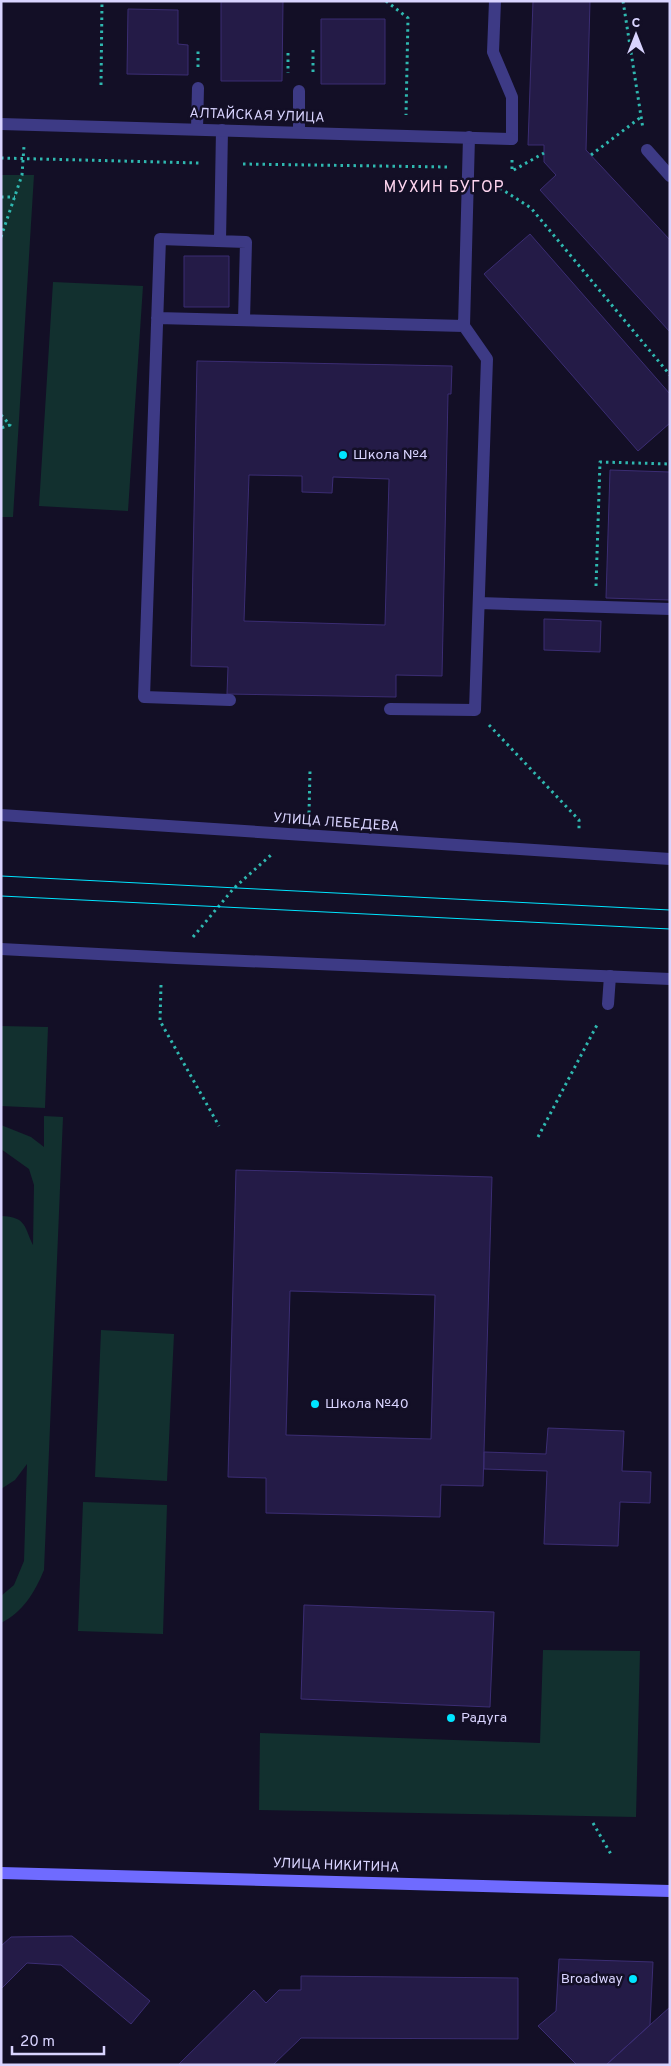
<svg xmlns="http://www.w3.org/2000/svg" width="671" height="2066" font-family="Overpass,sans-serif">
<style>
.green{fill:#12302f}
.building{fill:#241b47;stroke:#3b2d73;fill-rule:evenodd}
.lines{fill:none;stroke-linecap:round;stroke-linejoin:round}
.path{stroke:#2fb8b0;stroke-width:3;stroke-dasharray:2.5 4;stroke-linecap:butt}
.lane{stroke:#3d3a85;stroke-width:12}
.street{stroke:#3d3a85;stroke-width:12}
.secondary{stroke:#6f6bff;stroke-width:12}
.tram{stroke:#00e5ff;stroke-width:1}
.poi-dot{fill:#00e5ff;stroke:#130f26;stroke-width:2}
.labels{text-anchor:middle;dominant-baseline:central;stroke-width:5;stroke-linejoin:round;paint-order:stroke}
.street-label{font-size:14px;fill:#d9d4ff;stroke:#130f26}
.poi-label{font-size:14px;fill:#d9d4ff;stroke:#130f26;text-anchor:start}
.quarter-label{font-size:16px;letter-spacing:1px;fill:#ffd6f0;stroke:#130f26}
</style>
<rect width="100%" height="100%" fill="#130f26"/>
<path class="green" d="M1,175H34L13,517H1Z
M53,282L143,286L128,511L39,506Z
M1,1026L48,1027L45,1108L1,1106Z
M44,1116L63,1117L44,1570C35,1592 23,1612 1,1623V1596L14,1585L24,1561L27,1464L15,1480L1,1489V1216C27,1217 24,1227 33,1245L34,1185L29,1169L1,1149V1125L31,1137L44,1147Z
M101,1330L174,1334L167,1481L95,1477Z
M83,1502L167,1505L163,1634L78,1631Z
M543,1650L640,1651L636,1817L259,1810L260,1733L540,1743Z"/>
<path class="building" d="M221,1H283L282,81H221Z
M533,1H590L586,150L670,240V332L540,190L556,175L544,162V145H528Z
M128,9L178,10V44L188,45V75L127,74Z
M321,19H385V84H321Z
M530,234L670,394V423L638,451L484,274Z
M184,256H229V307H184Z
M197,361L452,366L451,394H448L442,676L396,675V697L227,694L228,667L191,666ZM249,475L302,476V492L332,493L333,477L389,479L385,625L244,621Z
M610,470L670,472V600L606,598Z
M544,619L601,621L600,652L544,650Z
M236,1170L492,1177L483,1486L441,1485L440,1517L266,1513V1478L228,1477ZM290,1291L435,1295L431,1439L286,1435Z
M548,1428L624,1431L622,1471L651,1472L650,1503L620,1502L618,1546L544,1544L547,1471L484,1469V1452L546,1454Z
M304,1605L494,1612L490,1707L301,1699Z
M72,1936L150,2001L131,2024L61,1965L27,1963L1,1989V1946L11,1937Z
M559,1959L653,1962L650,2025L606,2065H577L538,2026L556,2011Z
M301,1976L518,1978V2039L301,2038L273,2065H178L254,1990L266,2003L279,1990H301Z
M670,2007V2065H606L650,2025Z"/>
<g class="lines">
<path class="path" d="M386,1L408,18L406,115
M623,1L643,129
M313,50V73
M288,53V73
M198,67V49
M101,85L102,1
M591,155L641,117
M1,158L200,163
M512,160V171L544,153
M243,164L447,167
M489,181L531,208L670,375
M1,197H15
M1,237L22,175L24,146
M1,415L10,425L1,428
M596,586L600,462L670,464
M489,725L579,820V830
M309,813L310,771
M193,937L234,888L271,855
M161,985L160,1021L219,1126
M538,1137L598,1023
M593,1823L612,1856"/>
<path class="lane" d="M495,1L493,52L512,97V139
M299,91V132
M197,129L198,88
M647,150L670,176
M220,241L222,130
M157,318L464,326L469,137
M479,603L670,609
M230,700L144,697L160,239L246,242L244,320
M390,709L475,710L487,359L464,326
M608,1004L610,976"/>
<path class="street" d="M1,124L512,139
M1,815L670,859
M1,949L176,958L670,979"/>
<path class="secondary" d="M1,1873L670,1891"/>
<path class="tram" d="M1,876L670,910
M1,896L670,929"/>
</g>
<g class="poi-dot">
<circle cx="343" cy="455" r="5"/>
<circle cx="315" cy="1404" r="5"/>
<circle cx="451" cy="1718" r="5"/>
<circle cx="633" cy="1979" r="5"/>
</g>
<g class="labels">
<g class="street-label">
<text transform="translate(257 116) rotate(2)">АЛТАЙСКАЯ УЛИЦА</text>
<text transform="translate(336 823) rotate(4)">УЛИЦА ЛЕБЕДЕВА</text>
<text transform="translate(336 1866) rotate(2)">УЛИЦА НИКИТИНА</text>
</g>
<g class="poi-label">
<text x="353" y="455">Школа №4</text>
<text x="325" y="1404">Школа №40</text>
<text x="461" y="1718">Радуга</text>
<text x="623" y="1979" text-anchor="end">Broadway</text>
</g>
<g class="quarter-label">
<text x="444" y="188">МУХИН БУГОР</text>
</g>
</g>
<rect width="671" height="2066" fill="none" stroke="#d9d4ff" stroke-width="5"/>
<g transform="translate(636 35)" stroke="#130f26" stroke-width="4" paint-order="stroke">
<path d="M0-4L9 19L0 12L-9 19Z" fill="#d9d4ff"/>
<text y="-8" font-size="14" font-weight="bold" text-anchor="middle" fill="#d9d4ff">С</text>
</g>
<path d="M12 2046v8h92v-8" fill="none" stroke="#d9d4ff" stroke-width="2.5"/>
<text x="20" y="2046" font-size="15" fill="#d9d4ff" stroke="#130f26" stroke-width="4" paint-order="stroke">20 m</text>
</svg>
